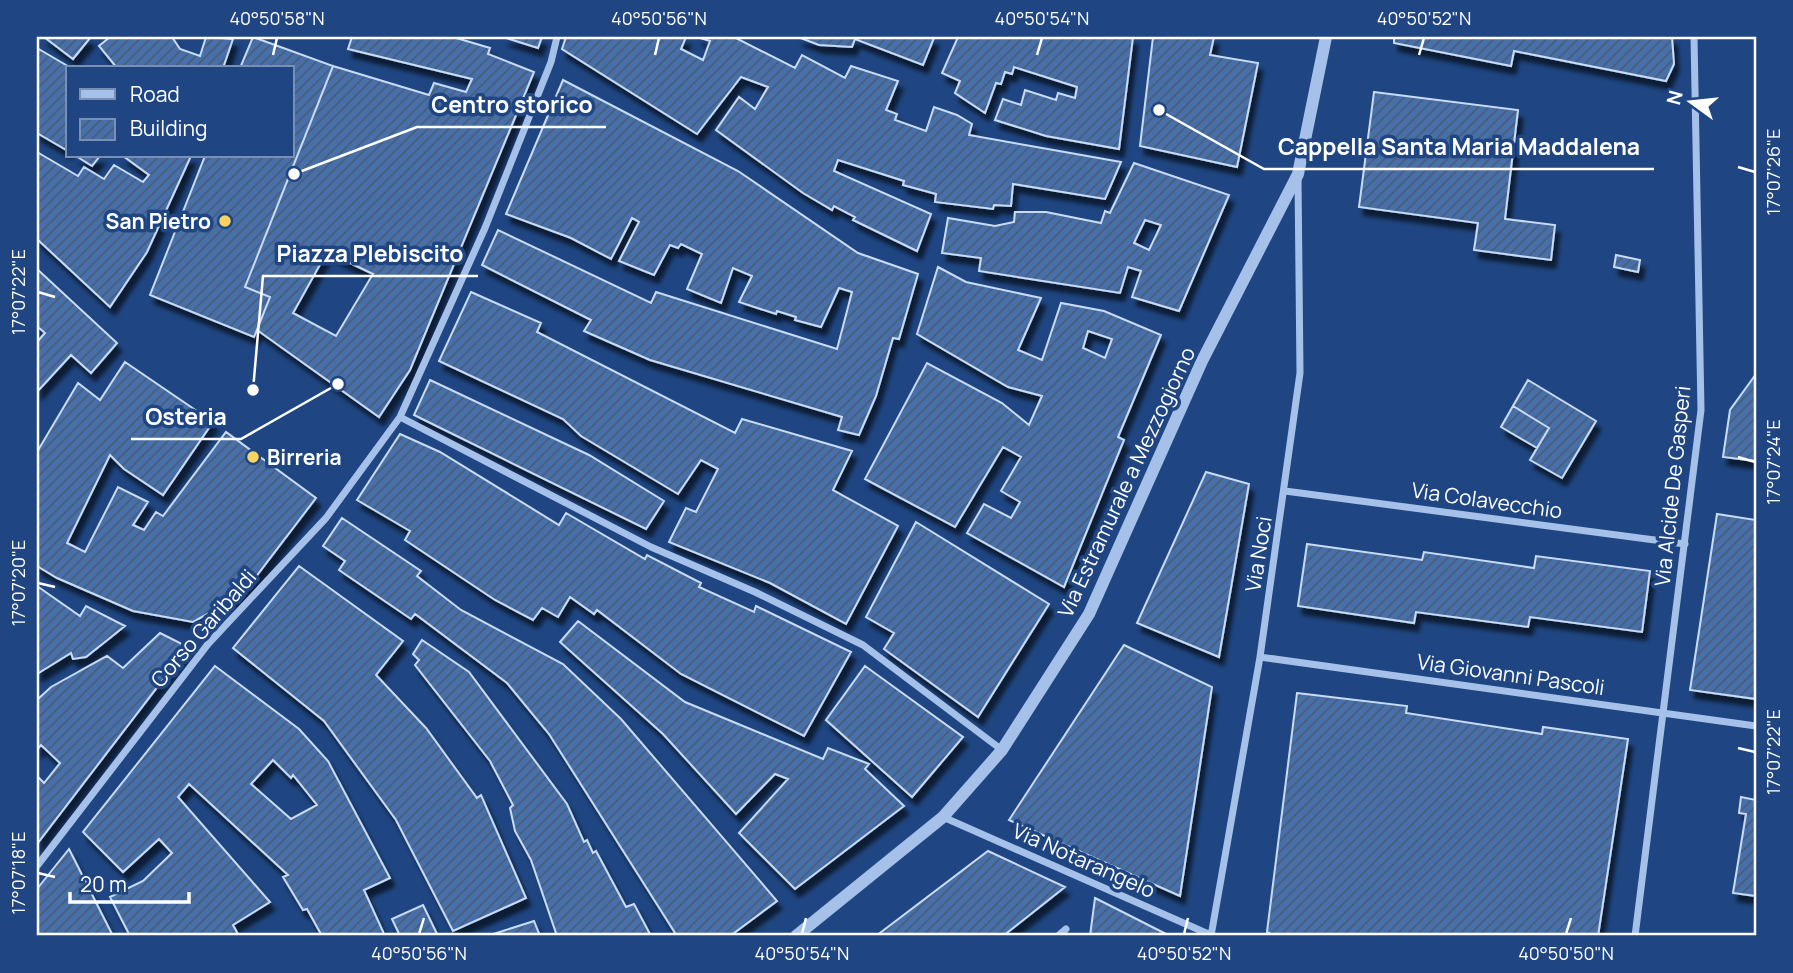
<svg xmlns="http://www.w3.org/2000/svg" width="1793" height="973" font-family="Manrope,sans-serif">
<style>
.building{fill:url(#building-hatch);stroke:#c9dcf7;stroke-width:2;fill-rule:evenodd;filter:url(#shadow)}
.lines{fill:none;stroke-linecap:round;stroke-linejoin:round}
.minor{stroke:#a5c1e9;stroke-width:7}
.tertiary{stroke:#a5c1e9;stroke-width:12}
.ticks{fill:none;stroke:#fff;stroke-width:2.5}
.poi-dot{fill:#f7d364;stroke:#1f4682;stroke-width:2.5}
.labels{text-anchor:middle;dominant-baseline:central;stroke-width:7;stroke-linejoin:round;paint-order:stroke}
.poi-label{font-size:21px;font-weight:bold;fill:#fff;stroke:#1f4682;text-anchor:end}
.street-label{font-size:21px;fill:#fff;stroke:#1f4682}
.leader{fill:none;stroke:#fff;stroke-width:2.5}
.callout-dot{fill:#fff;stroke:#1f4682;stroke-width:2.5}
.callout-label{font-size:23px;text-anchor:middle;font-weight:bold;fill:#fff;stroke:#1f4682;stroke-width:7;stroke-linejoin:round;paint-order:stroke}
.neatline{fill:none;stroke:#fff;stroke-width:2.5}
.ticks-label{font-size:18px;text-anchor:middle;fill:#fff}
</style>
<defs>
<pattern id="building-hatch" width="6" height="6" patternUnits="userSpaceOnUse" patternTransform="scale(1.75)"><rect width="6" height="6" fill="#4770ab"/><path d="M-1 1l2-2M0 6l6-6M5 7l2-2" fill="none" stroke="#4a5c77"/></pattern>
<filter id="shadow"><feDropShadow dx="4.5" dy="8" stdDeviation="2" flood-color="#0009"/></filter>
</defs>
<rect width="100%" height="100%" fill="#1f4682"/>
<path class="building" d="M44,37H88L90,38L73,59Z
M110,37H172L180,49L200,56L206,37L233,39L223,68H117L99,46Z
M253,37L333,66L245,287L270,297L254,337L150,295L205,156H292V68H240Z
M352,37H453L490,48L488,54L534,72L410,370L379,417L257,330L270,297L245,287L333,66L429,95L434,83L466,92L472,79L348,49ZM327,252L373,274L336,336L293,313Z
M503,37H542L538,48Z
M566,37H686L681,49L703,60L710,41L697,37H734L795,68L802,55L845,78L851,66L898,81L886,110L897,114L895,120L926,131L934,107L957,115L972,124L969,135L1121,162L1105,199L1013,184L1011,206L994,205L993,209L935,202L936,194L903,185L904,181L838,160L834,171L931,214L917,251L853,220L855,217L834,206L832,210L803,193L716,130L739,97L755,109L768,87L741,77L697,134L562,49Z
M798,37H930L934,38L923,65L855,39L852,47L819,45Z
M958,37H1133L1119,149L1046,136L995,120L1003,99L1021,105L1025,90L1056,100L1058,93L1075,98L1077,87L1014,67L1012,74L1005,72L1001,84L996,83L985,113L955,93L960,81L942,73Z
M1153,37H1214L1210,55L1258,63L1237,167L1140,146Z
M1394,37H1672L1674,64L1666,81L1514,51L1511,66L1394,43Z
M37,48L71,68H68V151L37,133Z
M563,80L738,171L858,253L918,274L899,339L893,338L876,396L859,435L838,430L842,417L650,360L584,331L591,320L482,265L498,230L651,303L656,292L837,349L852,292L839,288L821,327L795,320L796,317L777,311L776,314L739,302L752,276L733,268L721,303L687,289L702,254L681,244L678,248L670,245L654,275L619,261L639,222L632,218L611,259L571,238L506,214Z
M1374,92L1518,110L1505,219L1555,225L1551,260L1474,250L1478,223L1359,207Z
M37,152L78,176L84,167L104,179L114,165L143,182L149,175L123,156H191L147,252L110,307L37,239Z
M76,156H100L92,166Z
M1134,163L1229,195L1179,311L1132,297L1141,271L1128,267L1120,293L979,271L981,258L942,253L948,218L995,226L1014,222L1015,212H1046L1101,223L1105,211L1110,213ZM1145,220L1161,225L1149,250L1134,243Z
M1616,255L1640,260L1638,272L1614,267Z
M938,267L966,282L1041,298L1018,350L1042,360L1061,303L1104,311L1161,335L1118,437L1124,440L1064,587L967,533L984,504L1011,518L1020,502L1001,491L1021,457L1003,447L955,527L865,479L927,363L1002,403L1029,425L1042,396L1008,387L917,334ZM1088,331L1112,339L1105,358L1083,348Z
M37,269L117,343L91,373L71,355L37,392V342L45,333L37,326Z
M471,292L541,323L537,332L735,433L742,419L852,451L833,490L898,526L846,624L770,583L669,542L686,508L696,512L718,469L701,460L678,494L581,436L563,419L439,361Z
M125,362L213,422L163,495L124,469L110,455L67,543L85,552L118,487L148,502L133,525L144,530L156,512L163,516L226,432L316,498L242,595L193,622L133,611L57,578L37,566V452L78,383L100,400Z
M1756,374V461L1723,457L1730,410Z
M430,380L589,455L664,501L646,529L414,415Z
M1528,380L1596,421L1562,478L1530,460L1549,428L1513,406Z
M1513,406L1549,428L1537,448L1501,427Z
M400,434L440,452L559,525L566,513L645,559L647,555L701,583L699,587L754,612L756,606L851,652L804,736L681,674L597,610L594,614L570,597L558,617L542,608L533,620L495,600L405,540L410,531L357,500Z
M1206,472L1249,484L1219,657L1137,623Z
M1717,514L1756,520V699L1690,690Z
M342,518L421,571L417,576L461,610L563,664L621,719L777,901L730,936H677L549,734L507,683L415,614L411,619L339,570L345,561L323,546Z
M916,522L1049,604L978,717L884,649L894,633L866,617Z
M1307,544L1422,560L1424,552L1534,568L1536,556L1650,571L1642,632L1530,617L1528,627L1416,612L1414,623L1298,606Z
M299,566L403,641L376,675L426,728L477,798L481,795L526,898L453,931L396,820L324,721L233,648Z
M37,586L80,616L86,606L125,626L86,657L73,659L71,653L37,674Z
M578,621L685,702L823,759L828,748L869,764L865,769L904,806L795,889L739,833L788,779L775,774L736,814L663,734L560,642Z
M160,633L188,647L37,844V776L44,783L60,763L41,745L37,750V700L51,687L107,656L123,668Z
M422,640L469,672L567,804L584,842L587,840L593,853L596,851L626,907L634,904L651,936H557L531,860L515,831L510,808L513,805L490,761L415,665L419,660L413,654Z
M1124,645L1212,687L1180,896L1009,820Z
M215,666L299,729L328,761L390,878L364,890L385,936H322L307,909L303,910L283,877L288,875L189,784L178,797L270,902L233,925L239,936H130L110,897L143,881L172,853L159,839L123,872L83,832ZM273,760L291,778L293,775L317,805L291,819L251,784Z
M865,666L963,737L912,797L826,720Z
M1297,693L1407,706L1406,713L1542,734L1543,727L1628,739L1598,936H1275L1267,932Z
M1741,797L1756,800V896L1733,893L1746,814L1739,813Z
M69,849L113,936H37V889Z
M988,851L1065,887L1003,936H876Z
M1095,898L1170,936H1090Z
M423,905L438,936H400L392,919Z
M534,921L540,936H487Z"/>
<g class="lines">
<path class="minor" d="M400,417L651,547L755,592L863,645L1002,750
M1285,491L1685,544
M1260,657L1756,726
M943,817L1213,936
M37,866L208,644L326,518L400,417L485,228L551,62L557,37
M1058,936L1066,929
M1211,936L1260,657L1300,373L1298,178
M1635,936L1701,410L1694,37"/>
<path class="tertiary" d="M796,936L943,817L1002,750L1089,614L1202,361L1298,174L1326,37"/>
</g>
<path class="ticks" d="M273,55L277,38M655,55L659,38M1037,55L1042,38M1419,55L1424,38M1738,167L1755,172M38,292L55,297M1738,457L1755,462M38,583L55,587M1738,748L1755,752M38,873L55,877M419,934L424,918M802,934L806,918M1184,934L1188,918M1566,934L1571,918"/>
<g class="poi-dot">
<circle cx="225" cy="221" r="7"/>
<circle cx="253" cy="457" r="7"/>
</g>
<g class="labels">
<g class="poi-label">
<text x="211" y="221">San Pietro</text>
<text x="267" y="457" text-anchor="start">Birreria</text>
</g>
<g class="street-label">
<text transform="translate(1126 482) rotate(-65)">Via Estramurale a Mezzogiorno</text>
<text transform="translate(1672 486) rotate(-84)">Via Alcide De Gasperi</text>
<text transform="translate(1487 500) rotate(8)">Via Colavecchio</text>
<text transform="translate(1258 554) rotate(-81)">Via Noci</text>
<text transform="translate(203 628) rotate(-49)">Corso Garibaldi</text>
<text transform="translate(1511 674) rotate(8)">Via Giovanni Pascoli</text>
<text transform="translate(1084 860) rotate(24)">Via Notarangelo</text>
</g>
</g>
<path class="leader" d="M294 174L417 127H606M1159 110L1264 169H1654M253 390L263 276H478M338 384L241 439H131"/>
<g class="callout-dot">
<circle cx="294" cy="174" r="7"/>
<circle cx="1159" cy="110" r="7"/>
<circle cx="253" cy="390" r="7"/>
<circle cx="338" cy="384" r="7"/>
</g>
<g class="callout-label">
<text x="512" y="113">Centro storico</text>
<text x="1459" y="155">Cappella Santa Maria Maddalena</text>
<text x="370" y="262">Piazza Plebiscito</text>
<text x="186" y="425">Osteria</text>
</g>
<rect width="1793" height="973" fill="none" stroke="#1f4682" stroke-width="77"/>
<rect x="66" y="66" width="228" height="91" fill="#1f4682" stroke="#7990b4" stroke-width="2"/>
<rect x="80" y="89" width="35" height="10" fill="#a5c1e9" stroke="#7990b4" stroke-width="2"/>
<text x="130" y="102" font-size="21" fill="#ffffff">Road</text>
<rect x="80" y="119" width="35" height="21" fill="url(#building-hatch)" stroke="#7990b4" stroke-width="2"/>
<text x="130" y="136" font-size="21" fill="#ffffff">Building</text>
<g transform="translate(1691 102) rotate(285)" stroke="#1f4682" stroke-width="5" paint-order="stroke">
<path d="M0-5L12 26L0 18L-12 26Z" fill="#ffffff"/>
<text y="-10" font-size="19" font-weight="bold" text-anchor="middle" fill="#ffffff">N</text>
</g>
<path d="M70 892v10h119v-10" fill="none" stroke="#ffffff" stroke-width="3.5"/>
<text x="80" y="892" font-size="21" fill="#ffffff" stroke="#1f4682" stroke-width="5" paint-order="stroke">20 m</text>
<rect x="38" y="38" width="1717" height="896" class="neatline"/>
<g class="ticks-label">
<text x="277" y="25">40°50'58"N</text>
<text x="659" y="25">40°50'56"N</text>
<text x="1042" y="25">40°50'54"N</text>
<text x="1424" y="25">40°50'52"N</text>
<text transform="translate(1774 172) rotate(-90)" y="6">17°07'26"E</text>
<text transform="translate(19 292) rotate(-90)" y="6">17°07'22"E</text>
<text transform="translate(1774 462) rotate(-90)" y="6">17°07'24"E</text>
<text transform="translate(19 583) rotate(-90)" y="6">17°07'20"E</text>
<text transform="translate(1774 752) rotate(-90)" y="6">17°07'22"E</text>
<text transform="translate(19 873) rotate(-90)" y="6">17°07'18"E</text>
<text x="419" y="960">40°50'56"N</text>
<text x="802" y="960">40°50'54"N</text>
<text x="1184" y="960">40°50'52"N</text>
<text x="1566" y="960">40°50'50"N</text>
</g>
</svg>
